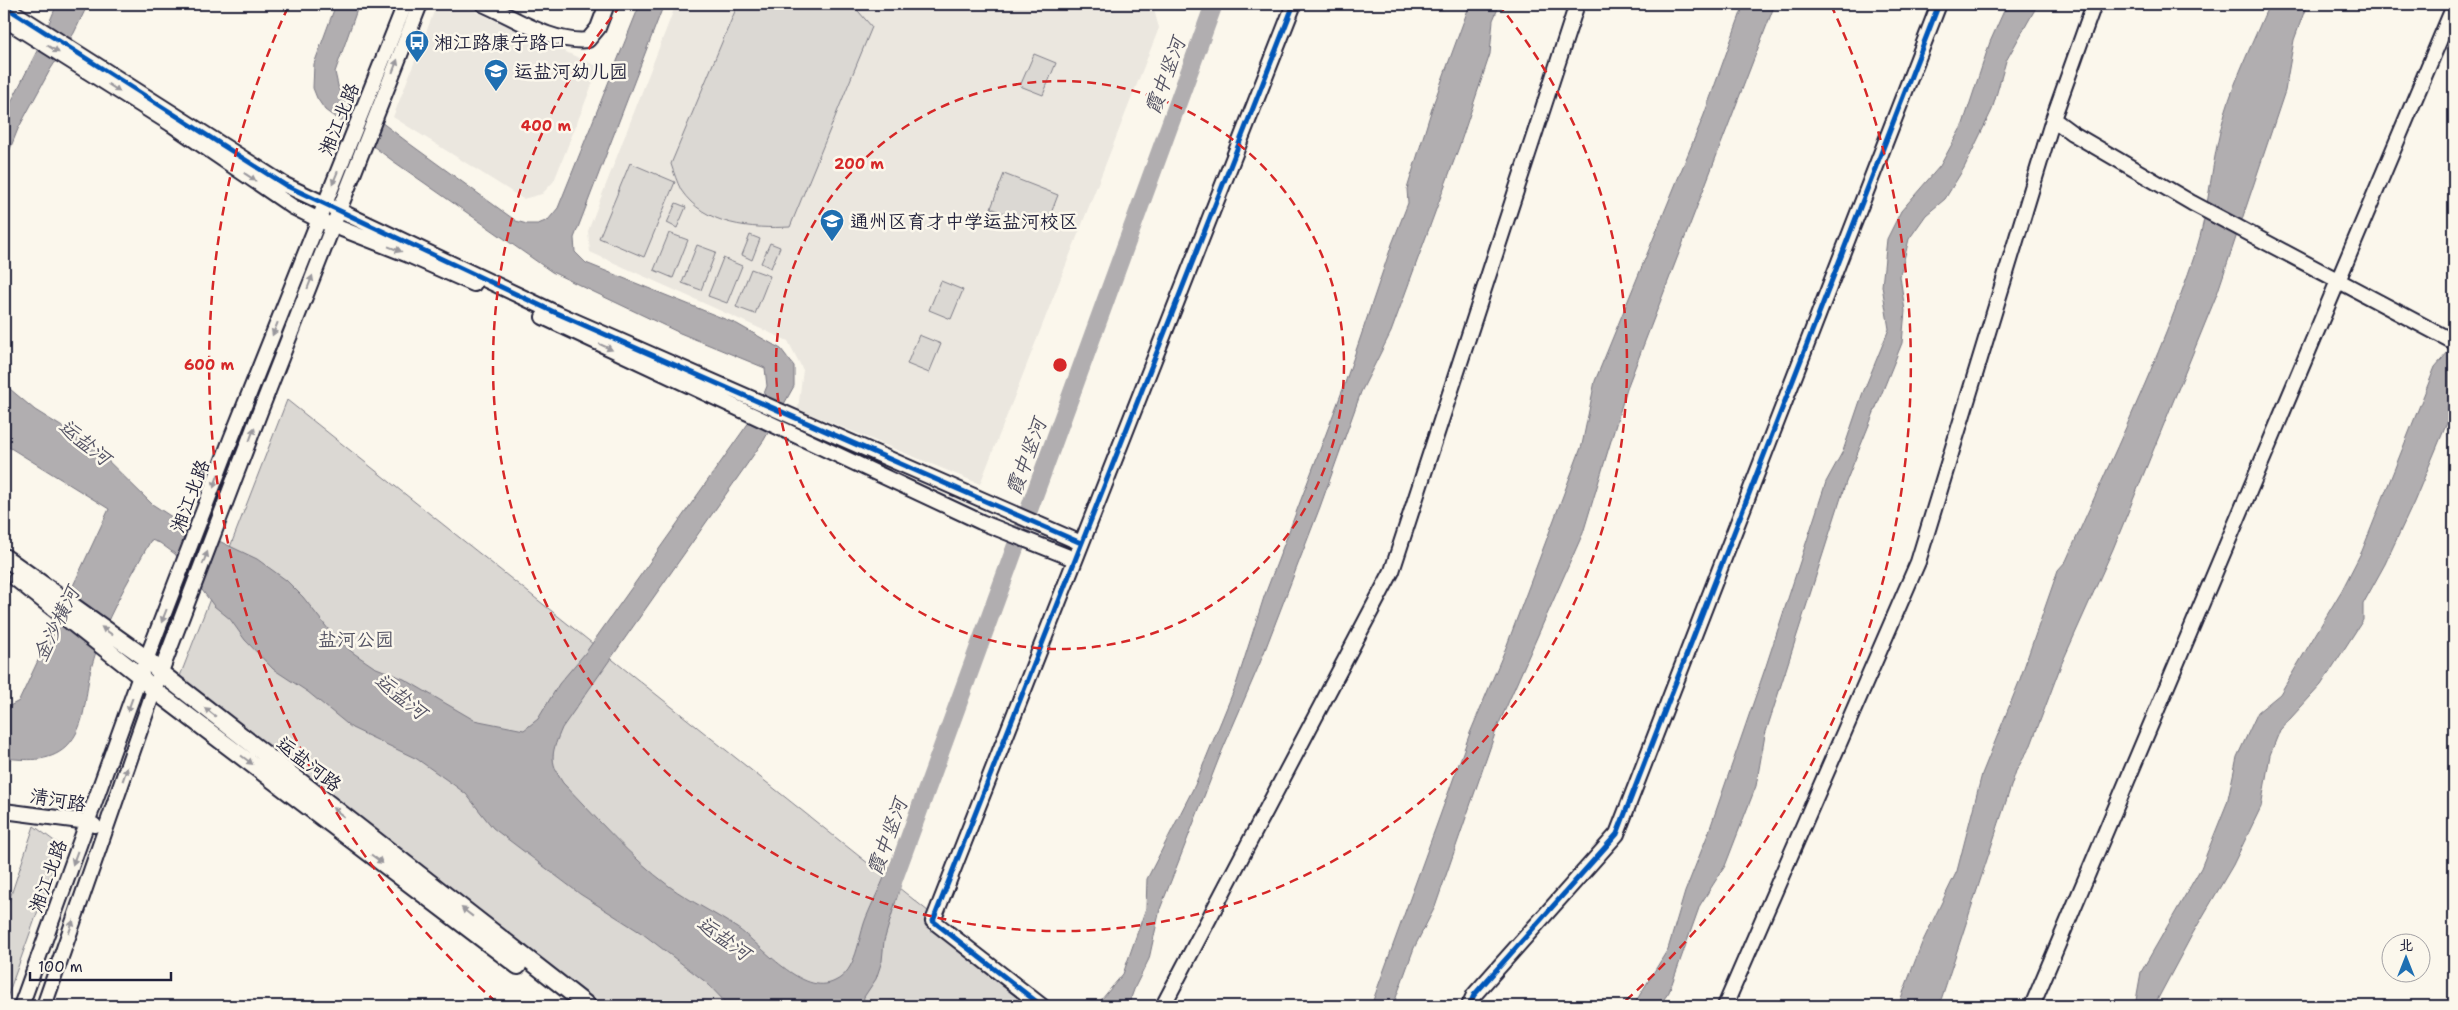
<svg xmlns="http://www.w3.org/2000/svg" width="2458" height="1010" font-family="'Shantell Sans','LXGW WenKai TC',sans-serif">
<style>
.built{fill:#ebe7df}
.green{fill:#dbd8d3;stroke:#7e7d87}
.water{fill:#b1aeb0;stroke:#787681}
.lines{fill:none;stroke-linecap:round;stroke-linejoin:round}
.river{stroke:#b1aeb0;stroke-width:18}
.minor-casing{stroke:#22223b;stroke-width:18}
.major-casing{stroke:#22223b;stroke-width:20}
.minor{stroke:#fbf7ec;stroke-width:14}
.major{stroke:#fbf7ec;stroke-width:16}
.cycleway-casing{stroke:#fbf7ec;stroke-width:8}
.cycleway{stroke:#0057b8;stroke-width:5}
.oneway{fill:#99979c}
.ring{fill:none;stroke:#d62828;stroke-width:2.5;stroke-dasharray:9 6}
.labels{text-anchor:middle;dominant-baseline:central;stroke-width:5;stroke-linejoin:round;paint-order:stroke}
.poi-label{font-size:19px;fill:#22223b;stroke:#fbf7ec;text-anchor:start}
.street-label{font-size:19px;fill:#22223b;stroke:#fbf7ec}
.park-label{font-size:19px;fill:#505061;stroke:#fbf7ec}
.water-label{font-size:20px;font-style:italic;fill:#545364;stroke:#fbf7ec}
.centre{fill:#d62828;stroke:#fbf7ec;stroke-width:2.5}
.ring-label{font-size:15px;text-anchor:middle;font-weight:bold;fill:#d62828;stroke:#fbf7ec;stroke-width:5;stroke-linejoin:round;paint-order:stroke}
</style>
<rect width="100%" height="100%" fill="#fbf7ec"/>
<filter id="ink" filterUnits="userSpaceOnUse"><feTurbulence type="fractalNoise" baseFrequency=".02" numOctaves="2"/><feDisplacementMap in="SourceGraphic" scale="10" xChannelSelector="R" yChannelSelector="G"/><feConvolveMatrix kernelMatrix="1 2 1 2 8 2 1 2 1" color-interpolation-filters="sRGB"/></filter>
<g filter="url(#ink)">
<path class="built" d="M437,4H459L599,67L554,181L542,194L523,199L393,117Z
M676,4H1147L1153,6L1159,28L980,484L798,409L803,370L788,341L590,252L588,231Z"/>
<path class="green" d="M738,4H852L872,27L790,227C752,229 705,226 681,190C677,182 674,173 671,164Z
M1034,54L1056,63L1043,95L1020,86Z
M630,163L675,182L644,257L599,238Z
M1004,174L1058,195L1045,229L991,208Z
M676,203L686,207L677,228L667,223Z
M669,233L688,240L673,278L654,270Z
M750,235L760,239L752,260L742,255Z
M770,243L780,247L771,268L761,263Z
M697,245L716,252L701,290L682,283Z
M723,258L742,266L727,303L708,296Z
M751,269L770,276L755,314L736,307Z
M941,281L963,290L951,319L929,310Z
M919,335L941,344L929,373L907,364Z
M287,400L1047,1006H602L177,684Z
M34,826L61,846L4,1006V916Z"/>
<path class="water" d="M57,4H88L74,33L50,70L18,129L4,164V116L39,47Z
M336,4H359L335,72L339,90L410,144L516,221L527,224H538L548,220L558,208L640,4H664L574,238L575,252L586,263L737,324L781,349L794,366V386L764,440L562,728C552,752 548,760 563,783C597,818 630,857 669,886C691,902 715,913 737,928C761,944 803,998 835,981C857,971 858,938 866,918C872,903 880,888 886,873L902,880L884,941L882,961L876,979L864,997L863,1006H731L727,1004L707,983L643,934L580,894L493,828L466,794L454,785L417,759L352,728L308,692L273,669L245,640L230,619L214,606L175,554L160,543L151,540C129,580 104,620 92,665C84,693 88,726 66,747C49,763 25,760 4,758V709L19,701L109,509L4,444V384L35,410L93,446L152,504L181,523L257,559L286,580L303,597L332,634L352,652L374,667L404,679L474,720L524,730L538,719L559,684L586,652L757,411L767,386L765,368L680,333L552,272L393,161L325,110L317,98L313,88L314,64Z
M1470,4H1500L1493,20L1490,54L1459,147L1391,332L1361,392L1320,507L1260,663L1219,758L1160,909L1149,959L1135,987L1128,1006H1096L1123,974L1146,908L1147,879L1195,785L1236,685L1264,597L1343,389L1392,244L1408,203L1407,189L1434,102Z
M1744,4H1775L1627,388L1583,533L1497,728L1435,907L1414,948L1393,1006H1371L1470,733L1507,645L1582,445L1595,381L1704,115Z
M2007,4H2038L2006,61L1992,110L1964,168L1945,199L1926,215L1909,239L1900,276L1905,311L1902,343L1846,482L1765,735L1756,786L1725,866L1700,905L1669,992L1659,1006H1633L1668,949L1685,892L1708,834L1766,666L1826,482L1843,451L1862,395L1889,329L1882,286L1887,239L1901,211L1940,166L1963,124L1990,42Z
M2269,4H2307L2294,40L2285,91L2217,294L2113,549L2061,665L2031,745L2016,771L1939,1006H1898L1922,943L1957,871L1982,774L2019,682L2058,570L2066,561C2111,459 2160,359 2195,254C2210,208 2211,159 2225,113C2236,76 2254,40 2269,4Z
M2454,345V406L2414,502L2385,564L2363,604V620L2321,685L2280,730L2270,755L2261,807L2233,865L2193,933L2154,1006H2135L2141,972L2201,868L2227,803L2237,757L2258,712L2280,694L2342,590L2362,551L2435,367Z"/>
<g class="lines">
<path class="river" d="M887,898L1214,4"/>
<defs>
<path id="minor" d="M483,4C515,18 553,44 588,40L598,28L607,4
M4,6L285,185L554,312L1081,543
M4,19L171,124L293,207L319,220L406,254L474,284
M2053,119L2072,133L2192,203L2454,342
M543,317L981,522L1074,559
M4,811L88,822L94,825
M21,1006L140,676L231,439L405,4
M44,1006L154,690L261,409L420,4
M1042,1006L933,921L1294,4
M1163,1006L1392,571L1577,4
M1469,1006L1474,995L1617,834L1939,4
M1725,1006L1918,562L2053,119L2094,4
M2032,1006L2454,6"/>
<path id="major" d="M4,557L147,659L161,673L588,1006
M17,579L140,676L154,690L518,966"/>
</defs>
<use href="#minor" class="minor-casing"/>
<use href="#major" class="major-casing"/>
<use href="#minor" class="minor"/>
<use href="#major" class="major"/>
<defs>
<path id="cycleway" d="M4,6L285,185L554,312L1081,543
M1042,1006L933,921L1294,4
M1469,1006L1474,995L1617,834L1939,4"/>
</defs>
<use href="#cycleway" class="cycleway-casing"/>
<use href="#cycleway" class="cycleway"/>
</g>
<defs><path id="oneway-solid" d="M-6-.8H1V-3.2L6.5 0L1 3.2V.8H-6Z" transform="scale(1.25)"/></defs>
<g class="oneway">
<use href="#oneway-solid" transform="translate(53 49) rotate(32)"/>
<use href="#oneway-solid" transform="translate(395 66) rotate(-69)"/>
<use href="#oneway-solid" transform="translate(114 88) rotate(33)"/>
<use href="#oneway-solid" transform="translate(250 177) rotate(34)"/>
<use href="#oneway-solid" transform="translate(335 178) rotate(112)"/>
<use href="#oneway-solid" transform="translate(395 249) rotate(21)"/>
<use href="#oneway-solid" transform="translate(310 282) rotate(-69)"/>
<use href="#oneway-solid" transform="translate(275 329) rotate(112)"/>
<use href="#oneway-solid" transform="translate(606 347) rotate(25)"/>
<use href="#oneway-solid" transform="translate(252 434) rotate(-70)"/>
<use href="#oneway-solid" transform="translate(216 481) rotate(110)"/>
<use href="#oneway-solid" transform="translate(205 558) rotate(-69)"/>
<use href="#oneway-solid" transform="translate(164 616) rotate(111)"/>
<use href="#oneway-solid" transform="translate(107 631) rotate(-144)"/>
<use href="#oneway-solid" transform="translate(130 705) rotate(110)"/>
<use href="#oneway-solid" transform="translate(210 712) rotate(-142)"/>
<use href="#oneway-solid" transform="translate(247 760) rotate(37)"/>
<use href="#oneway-solid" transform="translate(125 774) rotate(-71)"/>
<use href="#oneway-solid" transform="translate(338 812) rotate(-142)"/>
<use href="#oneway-solid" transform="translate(75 858) rotate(110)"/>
<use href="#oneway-solid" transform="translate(377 859) rotate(37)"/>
<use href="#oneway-solid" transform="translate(467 912) rotate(-142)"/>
<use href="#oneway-solid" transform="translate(71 927) rotate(-71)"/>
</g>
</g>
<g class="ring">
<circle cx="1060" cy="365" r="284"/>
<path d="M1498 4A567 567 0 1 1 622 4"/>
<path d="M496 1002A851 851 0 0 1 289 5M1831 5A851 851 0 0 1 1624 1002"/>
</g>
<defs>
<symbol id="bus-pin" viewBox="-11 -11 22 30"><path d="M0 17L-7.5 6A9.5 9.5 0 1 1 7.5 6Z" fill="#1f6fb2" stroke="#fbf7ec"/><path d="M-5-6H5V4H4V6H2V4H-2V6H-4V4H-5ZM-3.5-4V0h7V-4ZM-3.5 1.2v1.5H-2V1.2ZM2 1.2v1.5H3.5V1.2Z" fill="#fff"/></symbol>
<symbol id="school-pin" viewBox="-11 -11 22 30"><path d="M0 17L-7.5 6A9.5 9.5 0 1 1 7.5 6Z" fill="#1f6fb2" stroke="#fbf7ec"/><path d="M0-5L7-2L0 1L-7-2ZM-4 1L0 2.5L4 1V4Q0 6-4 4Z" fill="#fff"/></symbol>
</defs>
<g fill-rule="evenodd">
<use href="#bus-pin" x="403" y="28" width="28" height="38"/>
<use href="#school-pin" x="482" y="57" width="28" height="38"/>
<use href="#school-pin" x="818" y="207" width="28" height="38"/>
</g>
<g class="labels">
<g class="poi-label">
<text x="434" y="42">湘江路康宁路口</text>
<text x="514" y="71">运盐河幼儿园</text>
<text x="850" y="221">通州区育才中学运盐河校区</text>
</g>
<g class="street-label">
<text transform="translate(339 119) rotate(-68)">湘江北路</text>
<text transform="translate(190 496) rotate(-69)">湘江北路</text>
<text transform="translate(309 764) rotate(38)">运盐河路</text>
<text transform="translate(58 800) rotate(9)">清河路</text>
<text transform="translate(48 876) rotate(-70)">湘江北路</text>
</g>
<g class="park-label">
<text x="356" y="639">盐河公园</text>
</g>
<g class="water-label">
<text transform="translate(1165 76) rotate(-70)">霞中竖河</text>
<text transform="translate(85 442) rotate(39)">运盐河</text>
<text transform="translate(1026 457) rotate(-70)">霞中竖河</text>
<text transform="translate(56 624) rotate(-64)">金沙横河</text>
<text transform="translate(401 696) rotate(39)">运盐河</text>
<text transform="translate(887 837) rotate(-70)">霞中竖河</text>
<text transform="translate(724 938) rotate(36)">运盐河</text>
</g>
</g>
<circle cx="1060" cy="365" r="8" class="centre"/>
<g class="ring-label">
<text x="546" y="131">400 m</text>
<text x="859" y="169">200 m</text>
<text x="209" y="370">600 m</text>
</g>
<rect width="2458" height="1010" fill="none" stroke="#fbf7ec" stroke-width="20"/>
<rect x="10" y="10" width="2438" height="990" fill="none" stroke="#22223b" stroke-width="2" filter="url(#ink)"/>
<g transform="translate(2406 958)"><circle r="24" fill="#fbf7ec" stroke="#a4a2a5"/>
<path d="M0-4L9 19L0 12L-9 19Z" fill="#1f6fb2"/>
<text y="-8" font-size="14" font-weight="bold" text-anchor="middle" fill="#22223b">北</text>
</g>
<path d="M30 972v8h141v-8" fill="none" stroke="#22223b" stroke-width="2.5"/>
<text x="38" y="972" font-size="15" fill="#22223b" stroke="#fbf7ec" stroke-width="4" paint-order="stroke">100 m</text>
</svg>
